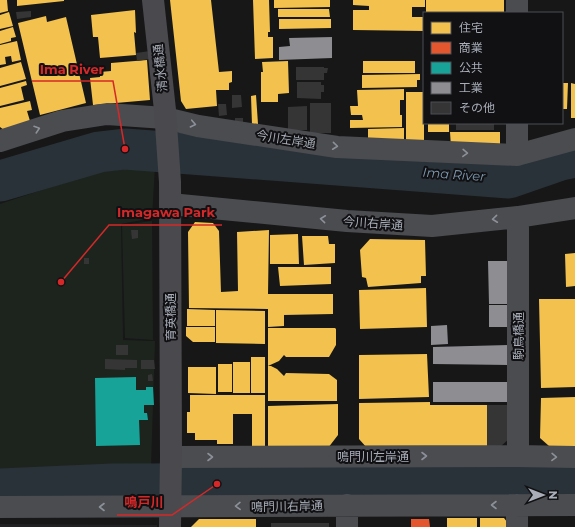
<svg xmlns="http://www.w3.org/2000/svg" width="575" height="527" font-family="Montserrat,'Noto Sans JP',sans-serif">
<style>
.built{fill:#212123}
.green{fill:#1d241e}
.homes{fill:#f2c14e}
.shops{fill:#e4572e}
.public{fill:#17a398}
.industry{fill:#8d8d92}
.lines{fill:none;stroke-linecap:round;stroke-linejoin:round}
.river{stroke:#2a3239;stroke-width:41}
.building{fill:#353536}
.street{stroke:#4b4c50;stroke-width:22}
.secondary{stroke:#4a4a4e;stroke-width:22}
.oneway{stroke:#8c9099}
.labels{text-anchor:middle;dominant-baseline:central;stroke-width:4;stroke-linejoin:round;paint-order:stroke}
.street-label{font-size:12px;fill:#a8adb8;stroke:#111113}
.water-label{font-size:13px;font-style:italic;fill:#7f9bb3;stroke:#111113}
.leader{fill:none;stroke:#d62828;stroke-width:1.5}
.callout-dot{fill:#d62828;stroke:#111113;stroke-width:1.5}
.callout-label{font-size:13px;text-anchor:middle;font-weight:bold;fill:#d62828;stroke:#111113;stroke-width:4;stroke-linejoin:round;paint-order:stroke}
</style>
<rect width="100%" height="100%" fill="#171717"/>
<path class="built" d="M0,524L157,525V527H0Z"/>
<path class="green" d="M155,165L152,218L121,224L123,340L155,341L151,467L0,470V204L93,173Z
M152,221L153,340L125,338L122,225Z"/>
<path class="homes" d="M0,0H7L8,11L0,13Z
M17,0H64V1L17,6Z
M170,0H211L219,72L232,71V82L229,83V90H216L217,106L186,109L181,101Z
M253,0H269L270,32H268V37H273V58L255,59Z
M274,0H330V7L274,8Z
M353,0H425V7H412V17H424V31L353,30V10H369V6L353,5Z
M426,0H504V13H426Z
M278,9H329L330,17H278Z
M135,10L136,33L134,32L136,55L100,58L98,37H93L91,15Z
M9,12L13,26L0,29V15Z
M46,16L47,22L66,17L86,103L40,115L18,23Z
M279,19H331V28L279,29Z
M13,27L16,37L11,38V41L0,44V31Z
M17,41L21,60L12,62L11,56L5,57L6,64L0,65V45Z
M147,60L150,100L93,105L90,78L100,77V72L111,71V63Z
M288,61L289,93L278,94V102H261V72H263L262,62Z
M363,61H415V73H363Z
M21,62L26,79L0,86V68Z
M420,74V80H417V87L362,88V75Z
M26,81L27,85L21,87L24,100L0,106V88Z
M562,83H568L567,109H562Z
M571,83L575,84V118H571Z
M404,89V100H400V115H402V127L350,128V120H363L362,115H351L350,106H358L357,90Z
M406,92H424V146H406Z
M256,95L258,124L252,125L251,96Z
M30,101L32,110L27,111L30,121L4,130L0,127V108Z
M428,123H449V132H428Z
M404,128V143L368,141V129Z
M450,132H500V145L451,147Z
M195,222L213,223L219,231L221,292L238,291L237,232L269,230L268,294H333V314L284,315V326L268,327V309L189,308L188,232Z
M298,234L299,264H270V235Z
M302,236H328L329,244H335V263L304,265Z
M370,239L425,240L426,276H421V283L368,287L366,278L362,277L360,250Z
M575,253V286L566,287L565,254Z
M278,267H331V284L280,286Z
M426,288L427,327L360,329L359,290Z
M539,299H575V387L541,388Z
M187,309L215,310V326H187Z
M216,310L265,311V344L216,343Z
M186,327H215V342H193L186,336Z
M268,328H335L336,329V345L329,357H286L284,355L279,361L268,366Z
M427,354L429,397L359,399V355Z
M251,357H265V393H251Z
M233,362H250V393H233Z
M218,364H232V392H218Z
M268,366H271L277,369L284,376L286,373L329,374L337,380V401H268Z
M188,367H216V394L188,393Z
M190,395H265V446H252V414H233V444H217V440H195V433H187V412H190Z
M575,397V446H549L540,438L541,398Z
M430,402V405H487V447L367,448L359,439V403Z
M338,404V435L328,448L268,446V406Z
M447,518H477V527H447Z
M480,518H504L511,527H480Z
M199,519H256V527H191Z"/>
<path class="shops" d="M411,519H429L430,527H411Z"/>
<path class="public" d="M136,377V390H146V387H153L154,405H144V413H147L148,420H139L140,445L96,446L95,378Z"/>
<path class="industry" d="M332,37V58L279,60V47L290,46L289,38Z
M488,261H508L509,304H489Z
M489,305H510V327H489Z
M447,325L448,344L431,345V326Z
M508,345L509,365L433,364V347Z
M433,382H509L508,402H433Z"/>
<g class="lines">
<path class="river" d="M0,181L99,152L125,149L509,178L561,160L575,157
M0,489L113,484L575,483"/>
</g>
<path class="building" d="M31,11V17L17,19L16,12Z
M150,51V59L137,61L136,53Z
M296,67H324V68H328L327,73H324V80H296Z
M297,82H321V85H324V92H321V99L297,98Z
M232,95H241L242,107L232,108Z
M310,103H331V133H310Z
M218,104H226L227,115L219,116Z
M307,106V130H288V107Z
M235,118H243V123L235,124Z
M456,123H494V130H456Z
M131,230H138V238L132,239Z
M84,258H89V264H84Z
M116,345H128V355H116Z
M105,359L137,360V368H125V370L105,369Z
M141,360H154L155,369H141Z
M152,374L153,381H148V375Z
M487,405H510V438L500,447H487Z
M271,523H329V527H271Z"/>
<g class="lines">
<path class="street" d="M517,13V0
M0,141L62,121L107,114L165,118L198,126L337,147L517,155L575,139
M517,155V123
M170,204L347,221L432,226L518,217L575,208
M518,217V456
M171,457L518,456L575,457
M347,505V527
M517,505V527
M0,507L575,505"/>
<path class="secondary" d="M153,0L165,110L170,182L171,457L170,527"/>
</g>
<defs><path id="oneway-chevron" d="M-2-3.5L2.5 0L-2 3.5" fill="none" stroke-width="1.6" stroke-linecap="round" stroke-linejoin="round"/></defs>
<g class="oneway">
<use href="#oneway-chevron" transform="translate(193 124) rotate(12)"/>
<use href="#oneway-chevron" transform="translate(37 129) rotate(-18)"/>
<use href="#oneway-chevron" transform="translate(335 146) rotate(6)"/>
<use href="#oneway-chevron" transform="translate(465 153) rotate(2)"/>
<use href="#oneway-chevron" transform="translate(323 219) rotate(-174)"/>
<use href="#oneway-chevron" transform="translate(495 219) rotate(174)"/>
<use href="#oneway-chevron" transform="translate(424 456)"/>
<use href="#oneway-chevron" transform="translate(210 457)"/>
<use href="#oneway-chevron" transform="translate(554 457) rotate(1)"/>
<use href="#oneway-chevron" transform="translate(494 505) rotate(180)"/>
<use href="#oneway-chevron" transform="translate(238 506) rotate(179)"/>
<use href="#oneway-chevron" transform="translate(102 507) rotate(180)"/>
</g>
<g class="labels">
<g class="street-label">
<text transform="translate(160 68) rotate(-96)">清水橋通</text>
<text transform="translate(286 139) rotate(9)">今川左岸通</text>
<text transform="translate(373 223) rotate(4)">今川右岸通</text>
<text transform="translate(170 317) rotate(-90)">育英橋通</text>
<text transform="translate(518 336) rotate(-90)">駒鳥橋通</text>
<text x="373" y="456">鳴門川左岸通</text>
<text transform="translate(287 506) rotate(-1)">鳴門川右岸通</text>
</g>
<g class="water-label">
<text transform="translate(454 174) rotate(4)">Ima River</text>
</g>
</g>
<path class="leader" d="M125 149L113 81H32M61 282L109 225H222M217 484L172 515H117"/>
<g class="callout-dot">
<circle cx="125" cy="149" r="4"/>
<circle cx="61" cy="282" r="4"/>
<circle cx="217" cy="484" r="4"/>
</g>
<g class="callout-label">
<text x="72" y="74">Ima River</text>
<text x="166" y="217">Imagawa Park</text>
<text x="144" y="507">鳴戸川</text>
</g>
<rect x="423" y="12" width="140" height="112" fill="#111113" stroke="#4d4f55"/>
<rect x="431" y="22" width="20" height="12" fill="#f2c14e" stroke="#4d4f55"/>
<text x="459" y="32" font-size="12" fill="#a8adb8">住宅</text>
<rect x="431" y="42" width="20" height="12" fill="#e4572e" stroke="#4d4f55"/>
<text x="459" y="52" font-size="12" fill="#a8adb8">商業</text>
<rect x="431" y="62" width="20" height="12" fill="#17a398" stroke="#4d4f55"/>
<text x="459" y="72" font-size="12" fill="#a8adb8">公共</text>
<rect x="431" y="82" width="20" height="12" fill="#8d8d92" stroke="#4d4f55"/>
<text x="459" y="92" font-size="12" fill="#a8adb8">工業</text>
<rect x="431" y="102" width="20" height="12" fill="#353536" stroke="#4d4f55"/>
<text x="459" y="112" font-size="12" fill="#a8adb8">その他</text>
<g transform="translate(543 495) rotate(90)" stroke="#111113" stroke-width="3" paint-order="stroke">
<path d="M0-3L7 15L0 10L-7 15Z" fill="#a8adb8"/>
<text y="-6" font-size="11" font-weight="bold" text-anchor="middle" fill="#a8adb8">N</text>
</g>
</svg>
